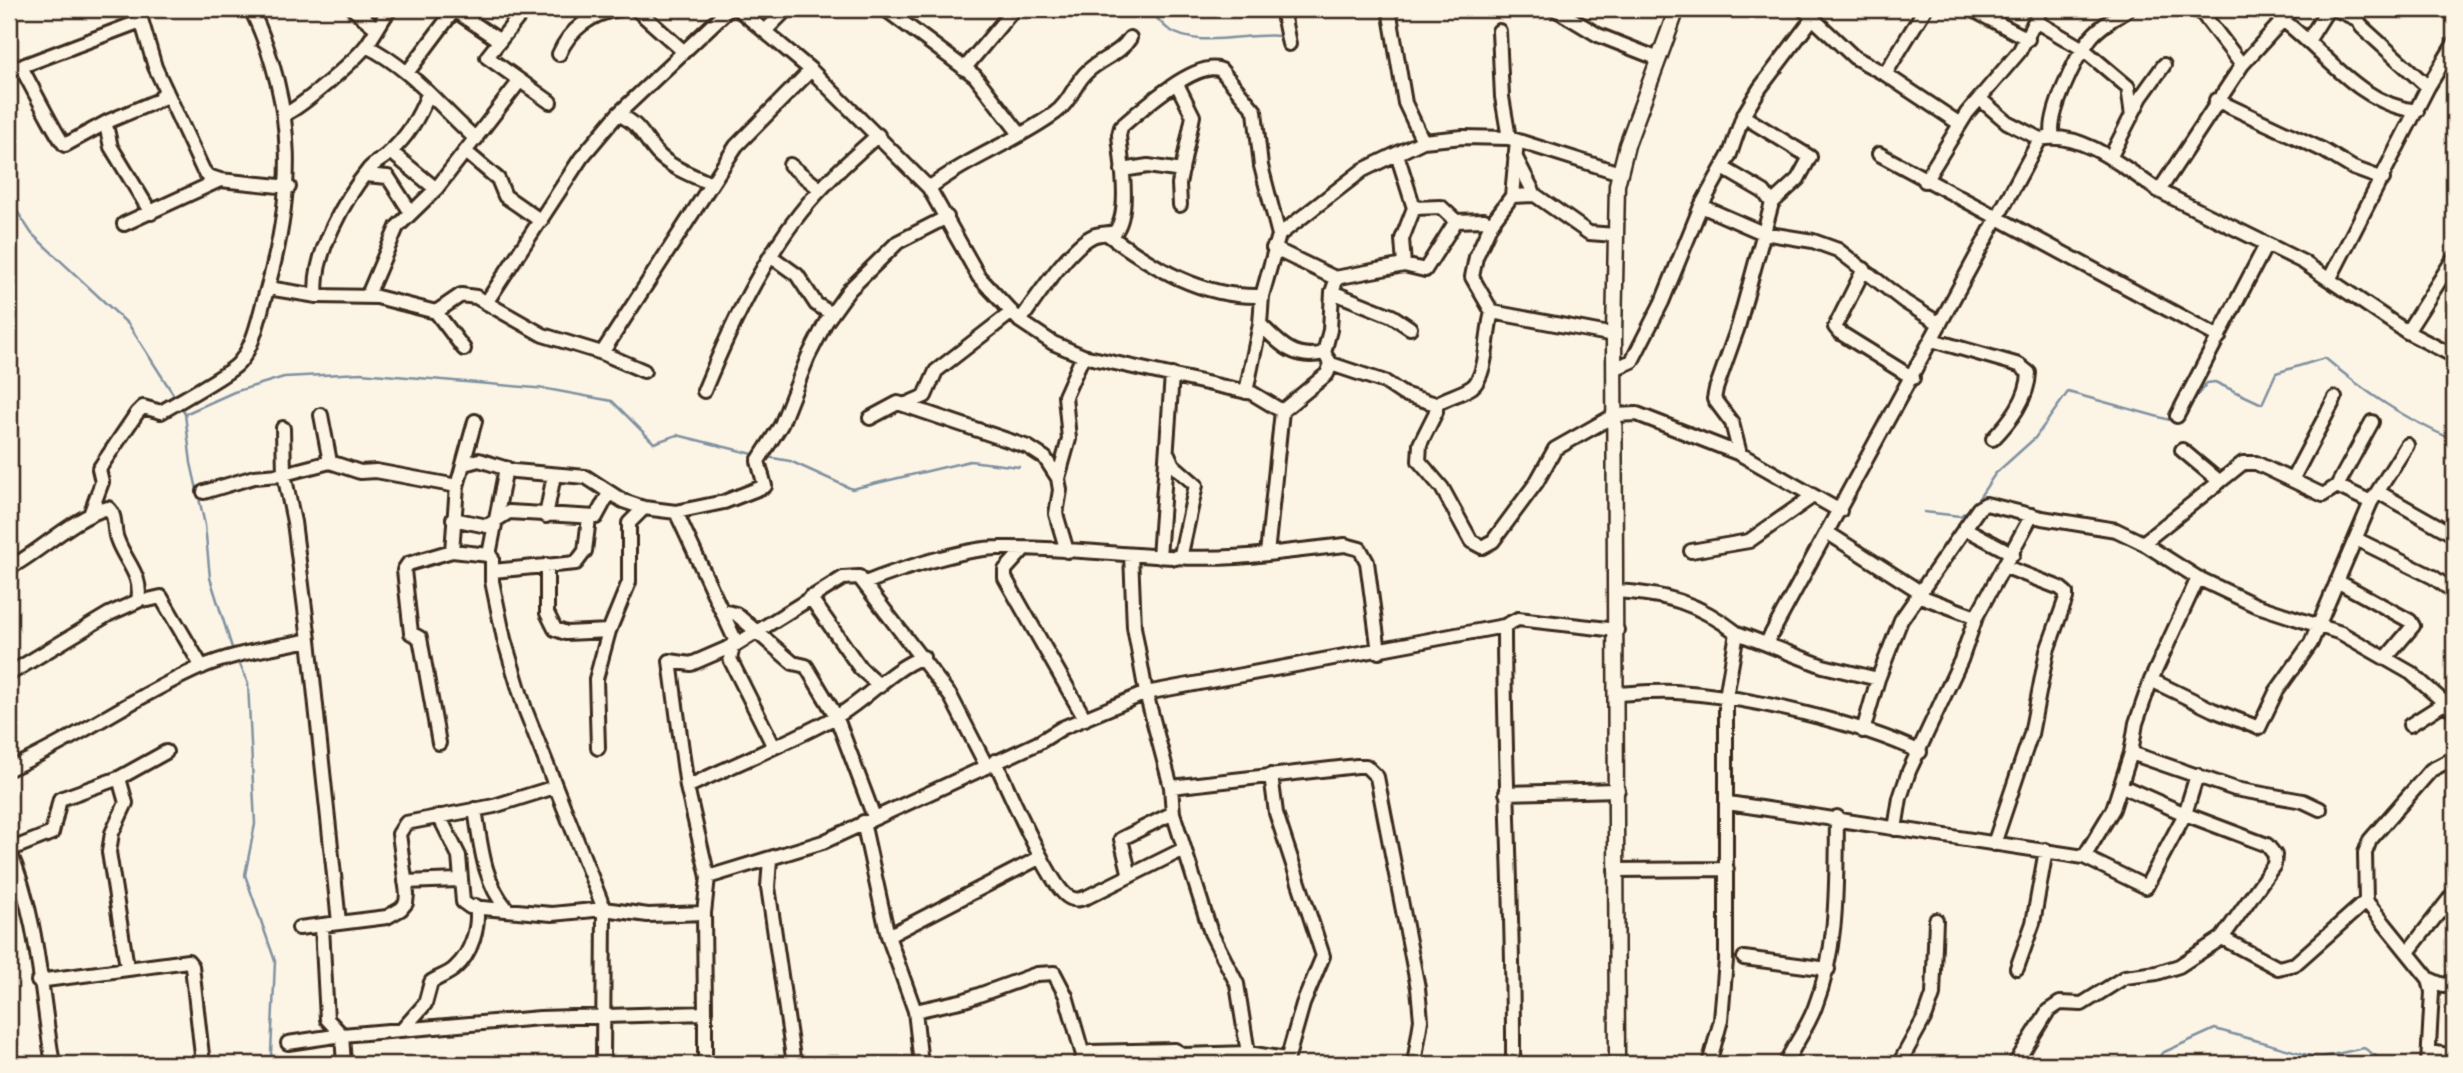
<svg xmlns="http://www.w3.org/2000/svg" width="2463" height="1073" font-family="'Indie Flower',sans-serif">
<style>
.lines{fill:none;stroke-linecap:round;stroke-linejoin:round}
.stream{stroke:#8091a1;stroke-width:2.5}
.minor-casing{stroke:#3b2a1e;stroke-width:18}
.major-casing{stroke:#3b2a1e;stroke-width:19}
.minor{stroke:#fcf5e5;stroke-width:12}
.major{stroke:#fcf5e5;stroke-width:14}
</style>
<rect width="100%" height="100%" fill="#fcf5e5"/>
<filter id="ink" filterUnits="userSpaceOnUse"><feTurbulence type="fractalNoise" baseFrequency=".0143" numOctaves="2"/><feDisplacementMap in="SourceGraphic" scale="14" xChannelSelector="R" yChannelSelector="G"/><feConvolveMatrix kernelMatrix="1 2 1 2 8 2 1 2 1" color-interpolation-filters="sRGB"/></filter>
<g filter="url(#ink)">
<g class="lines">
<path class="stream" d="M1148,9C1155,15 1161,24 1168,29C1199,50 1246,32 1281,36
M9,199L32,234L129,325L177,400
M180,406L185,414L191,463L205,525L210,578L233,651
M2187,408L2207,383L2215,382L2262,404L2276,373L2325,358C2366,393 2405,419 2454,440
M185,414L234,392L284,377L361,373L547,389L612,401L654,443L677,435L757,455
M767,457L790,461L852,489L970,461L1019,467
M1924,512L1960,516L1973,507L1995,474L2035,438L2068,392L2177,422
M238,660L248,683L255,824L245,875L275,961L271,1053L274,1064
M2155,1064L2162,1053L2215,1029L2318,1058L2364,1048L2388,1064"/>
<defs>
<path id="minor" d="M138,9L155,67L203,170L208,176L220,180
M353,9L375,27
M525,9L487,57L550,102
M574,9L593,17
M636,9L682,50
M738,9L811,70L929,188L979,277L1020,321L1053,343L1083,356L1252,393L1282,411L1267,554L1345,545L1360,549L1367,562L1379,652
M885,9L975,76L1020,134
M1282,9L1289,44
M1389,9L1405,103L1423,141
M1555,9L1598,35L1659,59
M1803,9L1854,57L1885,74L1960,124
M1971,9L2028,39
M2199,9L2242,65
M2335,9L2357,19
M2359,9L2357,19L2362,27L2428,87
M454,10L500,41
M2284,21C2327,54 2359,104 2417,111
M2037,22L2083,49L2128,87L2132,116
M765,31L787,9
M1499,31L1502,97L1509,138
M2308,41L2328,9
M366,46C410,67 440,107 476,139
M559,54C570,29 592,13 619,9
M21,67C28,79 59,141 65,145L109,121L159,100L166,90
M964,69L1014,9
M9,71L141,21
M407,73L455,9
M1885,74L1925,9
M1177,84L1193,116L1179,184L1180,205
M1980,99L2007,122L2040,139
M2216,100L2323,150L2353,168L2383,179
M285,114C302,107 354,61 366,46C375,34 381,21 390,9
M618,114C641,125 642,136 657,153C671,168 692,175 711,184
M106,125L111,147L151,213
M2053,136C2047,116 2076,57 2089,40C2098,27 2115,18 2128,9
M1517,141L1512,196L1491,224L1476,257L1472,277L1492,312L1614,335
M391,152L436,189
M466,152L498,179L505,196L541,221
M1397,154L1414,208L1402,239L1404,265
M1879,154L2219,337
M1515,156L1535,195
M2110,158L2141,97L2164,65
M790,165L820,189
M1723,168L1764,192L1772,203
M1122,170L1148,166L1182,171
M365,175L388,177L410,211
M1925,181L1967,113L2019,52L2041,9
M929,188C970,157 1015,142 1055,113C1071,102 1074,83 1088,71C1102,58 1120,54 1130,38
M2159,191L2303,262L2407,332L2454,356
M1512,196L1535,195L1589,233L1615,235
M1701,206L1763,233L1813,241L1838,250L1905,302L1940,324
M1414,208L1441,207L1456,221L1484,220L1491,224
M124,224L220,180L289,187
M1107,234C1154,268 1202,298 1262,296
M1273,248L1335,278L1404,265L1425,270L1456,221
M772,257L797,275L816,304L832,314
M1864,269L1835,327L1839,332L1913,378
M1337,278L1332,292L1330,330L1324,353L1331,364L1385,382L1403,394L1436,404
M2330,278L2428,87L2454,44
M268,288L317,296L377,297L436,312L461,295L476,297L543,335L602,353L644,371
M1332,292L1392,316L1410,328
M317,296C311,257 346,197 369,169C376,161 384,159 390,152C407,137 420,115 428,94
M367,297L397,227L436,189L519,82
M486,303L581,158L618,114L729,9
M436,312L464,349
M1492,312C1486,331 1488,375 1472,387C1462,394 1447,397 1436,404V412L1420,444L1419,461L1442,488L1471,541L1482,547L1493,541L1536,483L1555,449L1615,415L1637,414L1740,454L1840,511
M1020,321C1035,300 1070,246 1093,236C1099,233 1108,234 1115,232C1131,212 1121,160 1119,135L1121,127C1139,111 1197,59 1221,70L1255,111L1261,166L1279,235
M1260,324C1279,343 1294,361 1324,353
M2407,332L2454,258
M1932,340L2019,365L2029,373C2028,399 2010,421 1993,439
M602,353L736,146L811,70
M1614,369L1632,361L1662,302L1701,206L1730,154L1743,116L1760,88L1812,19
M704,391C732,323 771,240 823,187C840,168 859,152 878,135
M1246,392L1260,324L1262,296L1279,235L1363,170L1423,141L1463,137L1509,138L1620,173
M904,405L925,396L936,371L1012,312
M1282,411L1327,374L1331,364
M321,415L330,462
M2177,416L2266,245
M870,418L898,403L1028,447L1045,458L1058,478
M283,428L284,474L294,522L309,640L339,922
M2182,450L2219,481
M1168,454L1173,465L1196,485L1181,554L1176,558
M1740,454L1732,423L1714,399L1716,389L1738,327L1772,203L1798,179L1810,157L1743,116
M464,464L479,460L514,471L586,477L623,501L644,508L676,512L724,502L765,486L758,461L781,425L808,357L826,322L849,290L898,242L947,217
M506,468L489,555L492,558V581L504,639L525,709L604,909L603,1064
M2292,480L2335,398
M2337,486L2372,422
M204,492L254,477L280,475L330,462L360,472L376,471L457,486
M2378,492L2454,535
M91,512L102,482L99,469L137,413L143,407L161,412C176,403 229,374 238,364C253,348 258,321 264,300C295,197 298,108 251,9
M676,512L737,644
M546,516L554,475
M453,519L487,526L509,512L596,517L609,493
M1966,529L2013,554
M1828,533L1922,593
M2356,539L2433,577L2454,592
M2143,543L2243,463H2256L2323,495L2337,486L2371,502
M1024,549L1005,570V578L1085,719
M452,551L457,486L475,421
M1067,551L1056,514L1060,490L1058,478L1069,439L1065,396L1083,356
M1691,551L1749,541L1813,496
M1131,555L1134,627L1146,693L1171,787L1173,813L1211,933L1237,984L1248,1053
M1159,557L1172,375
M547,565V613L555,629L566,633L609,631
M9,568C41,551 74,517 108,508C117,516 113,529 117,539C125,562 143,575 138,601L109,614L9,674
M493,571L576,563L585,551L589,518
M2337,581L2410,621L2413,626L2386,658
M865,583C897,570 965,548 999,548C1089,546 1177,566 1267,554
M1616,591C1665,594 1697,602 1737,633
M1920,596L1976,617
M810,597L860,668L880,686
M148,600L161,597L202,667
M723,611L736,614L793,663L806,666L836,716L874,817
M1504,626C1504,772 1514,918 1513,1064
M1766,644L1823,666L1878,679
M733,646L730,659L773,745
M2151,680L2213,710L2259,728L2276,692L2311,643L2371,502L2407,445
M1616,694C1635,693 1656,691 1675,692C1741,695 1861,723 1920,752
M2410,725L2446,702
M1863,731L1878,679L1901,620L1979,508L1986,504L2042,518L2116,530L2143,543L2198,578L2255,605L2341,633L2411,673L2454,711
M439,743L420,638L411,633L404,570L408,564L452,551L489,555
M598,748L596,679L609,631L629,582V523L644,508
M2131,753L2235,789L2303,801L2320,809
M995,761C1007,786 1049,884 1067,896C1074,901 1079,900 1087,897L1184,849
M9,769C75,740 133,697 199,668C233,653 273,648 309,640
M1271,775L1276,813L1323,956L1303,1004L1286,1064
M119,778L126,803L112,833L109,852L127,967
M687,787C737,763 791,742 839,715C869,697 891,669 923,657
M1171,787L1357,766H1366L1377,777L1418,988L1421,1020L1414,1064
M1506,793L1618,790
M1728,803L2084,857L2146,887L2185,814L2197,775
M475,809C481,845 483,881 507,909
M439,816L459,856L463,902L470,907L552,914L604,909L648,915L704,913
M863,822L888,936L915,1011L921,1064
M1895,829L1900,798L1909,771L1961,660L1976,617L2032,515
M1994,844L2031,734L2047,651L2066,598V593L2060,588L2006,567
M9,850C38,915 41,994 53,1064
M9,850L52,833L60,799L119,778L166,752
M2084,857L2113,809L2131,753L2136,723L2151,680L2198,578
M770,859L768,887L794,1064
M1615,870L1727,869
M1130,876L1121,839L1173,813
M708,877L687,787L670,661L691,664L737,644L843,578L859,577L951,697L986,765
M405,882L459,880
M322,927L327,1019L342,1035
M299,928L387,917L401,909L406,903L407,894L399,834L406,823L494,806L555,787
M888,936L1041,857
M2222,938L2278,968L2295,964L2366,901
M2408,952L2454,893
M1744,958L1828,969
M2017,968L2033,923L2046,850
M2429,979L2443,985L2454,982
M38,981L188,961L192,966L203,1064
M915,1011L965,1000L1037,974L1054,973L1066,996L1083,1055L1081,1064
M705,1013V1064
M402,1030L425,1004L431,982C439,977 449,974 455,968C471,954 480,926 476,906
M288,1043L342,1035
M2430,1052L2454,1056
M1083,1055L1090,1052L1175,1050L1184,1055L1248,1053L1286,1059
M344,1064L342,1035L540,1018L705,1013L704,913L708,877L823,842L1038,743L1062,728L1146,693L1504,626L1518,619L1617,630
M1709,1064L1721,1020L1726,960V697L1737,633L1766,644L2040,139C2082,130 2126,169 2159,191L2242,65L2293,9
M1785,1064C1794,1045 1808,1027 1815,1007C1839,946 1836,881 1837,817
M1899,1064L1926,1015L1933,995L1936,920
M2015,1064L2048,1011L2060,1003L2082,1004L2125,977L2157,973L2179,966L2222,938L2274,865L2275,855L2267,845L2185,814L2122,786
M2428,1064L2432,992L2429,979L2366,901L2365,853L2370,840L2431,770L2454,758"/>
<path id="major" d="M1617,1064L1614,335L1617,185L1627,145L1677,9"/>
</defs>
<use href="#minor" class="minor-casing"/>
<use href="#major" class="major-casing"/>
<use href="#minor" class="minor"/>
<use href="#major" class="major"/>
</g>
</g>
<rect width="2463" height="1073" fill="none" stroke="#fcf5e5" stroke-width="35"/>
<rect x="18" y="18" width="2428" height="1038" fill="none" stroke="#3b2a1e" stroke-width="2.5" filter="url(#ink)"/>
</svg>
